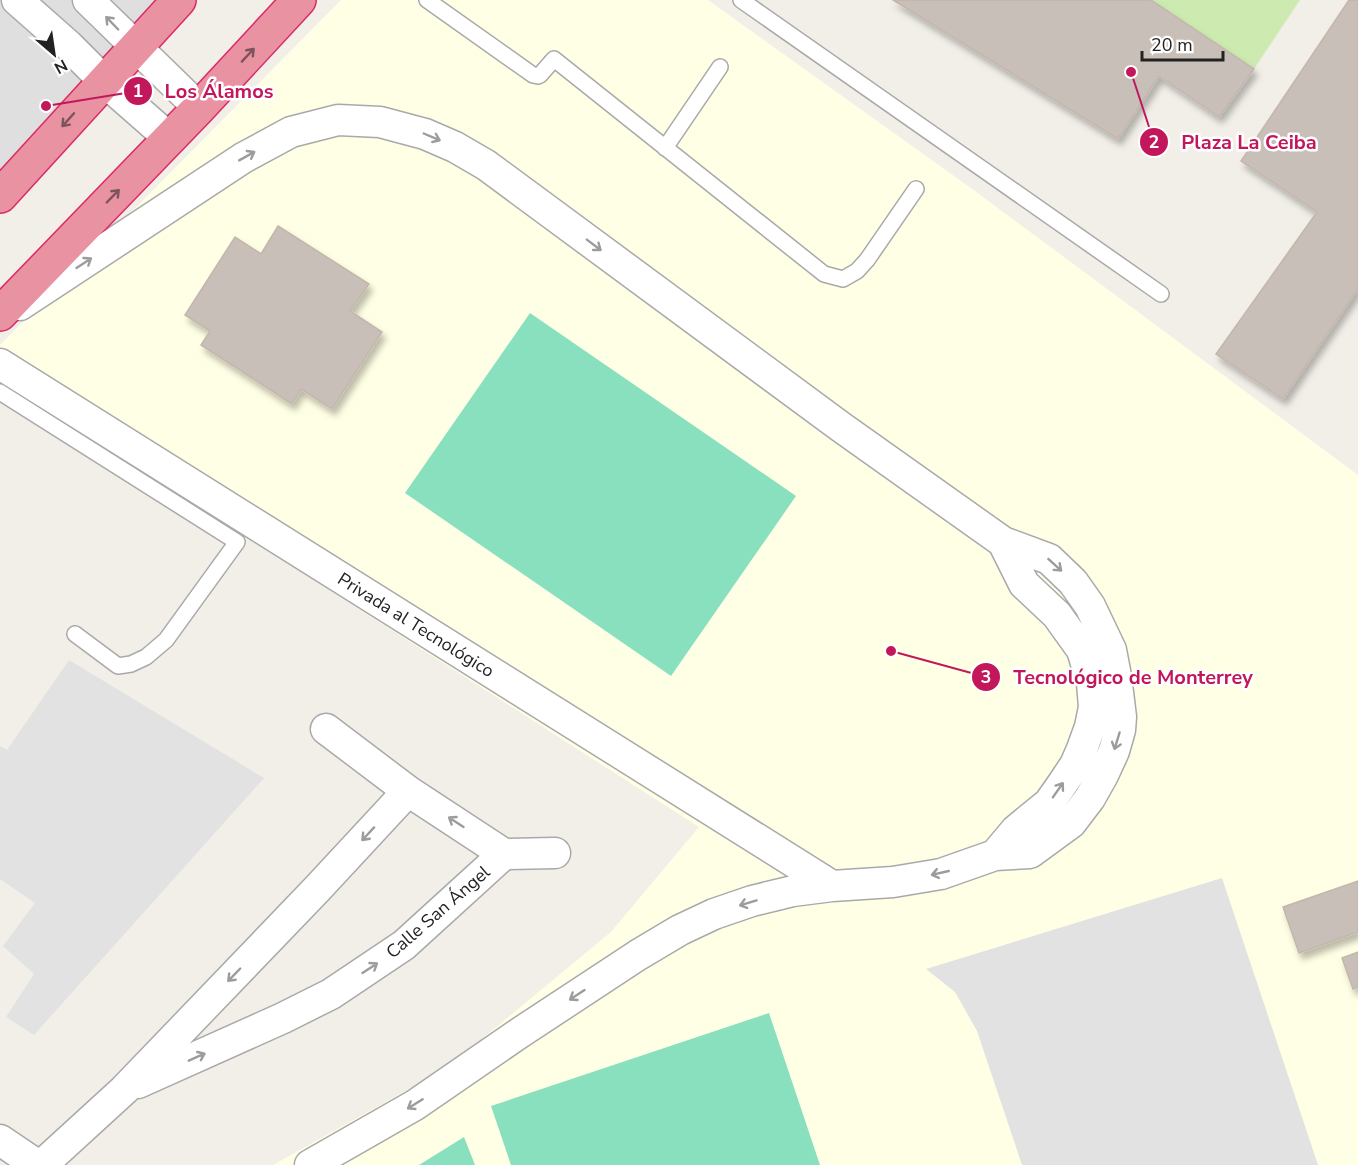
<svg xmlns="http://www.w3.org/2000/svg" width="1358" height="1165" font-family="'Nunito Sans',sans-serif">
<style>
.residential{fill:#e0dfdf}
.education{fill:#ffffe5}
.grass{fill:#cdebb0}
.pitch{fill:#88e0be}
.parking{fill:#e2e2e2}
.building{fill:#c7bfb8;stroke:#c4b6ab;stroke-width:1.5;filter:url(#shadow)}
.lines{fill:none;stroke-linecap:round;stroke-linejoin:round}
.lane-casing{stroke:#a9a9a9;stroke-width:18}
.street-casing{stroke:#a9a9a9;stroke-width:33}
.highway-casing{stroke:#dc2a67;stroke-width:36}
.lane{stroke:#fff;stroke-width:15}
.street{stroke:#fff;stroke-width:30}
.highway{stroke:#e892a2;stroke-width:33}
.oneway{stroke:#9c9c9c}
.oneway2{stroke:#7b545c}
.labels{text-anchor:middle;dominant-baseline:central;stroke-width:5;stroke-linejoin:round;paint-order:stroke}
.street-label{font-size:18px;fill:#222;stroke:#fff}
.leader{fill:none;stroke:#c2185b;stroke-width:2}
.callout-dot{fill:#c2185b;stroke:#fff;stroke-width:2}
.mark-label{font-size:18px;text-anchor:middle;font-weight:bold;fill:#fff}
.callout-label{font-size:20px;text-anchor:middle;font-weight:bold;fill:#c2185b;stroke:#fff;stroke-width:5;stroke-linejoin:round;paint-order:stroke}
</style>
<defs>
<filter id="shadow"><feDropShadow dx="3.5" dy="6" stdDeviation="3" flood-color="#0004"/></filter>
</defs>
<rect width="100%" height="100%" fill="#f2efe9"/>
<path class="residential" d="M0,0H185L0,212Z"/>
<path class="education" d="M341,0H708L975,191L1358,475V1165H273L448,1067L611,932L699,827L0,379V345Z"/>
<path class="grass" d="M1151,0H1300L1254,69Z"/>
<path class="pitch" d="M530,313L796,496L671,676L405,493Z
M769,1013L820,1165H511L491,1106Z
M464,1137L475,1165H419Z"/>
<path class="parking" d="M69,660L264,778L34,1035L6,1017L34,974L3,946L35,903L0,879V746L7,750Z
M1222,878L1318,1165H1022L977,1031L955,992L926,969Z"/>
<path class="building" d="M893,0H1151L1254,69L1219,117L1159,76L1118,139Z
M1349,0H1358V289L1283,399L1216,354L1317,212L1241,161Z
M278,226L369,284L350,311L382,332L332,409L301,389L292,404L201,345L210,331L185,315L235,237L261,254Z
M1358,881V932L1299,953L1283,907Z
M1358,952V987L1353,989L1342,958Z"/>
<g class="lines">
<defs>
<path id="lane" d="M427,0L533,75L538,76L540,75L554,59L824,274L843,279L857,271L867,260L916,189
M741,0L1161,294
M665,148L720,67
M0,392L237,542L166,640L146,657L131,664L118,666L75,634"/>
<path id="street" d="M17,0L68,45L104,81L169,138
M88,0L199,108
M20,305L243,158L291,132L338,120L380,122L425,134L455,147L486,165L841,427L1003,542L1049,559L1073,582L1090,606L1111,650L1116,676L1121,717L1120,730L1114,751L1103,775L1090,798L1071,823L1030,853L995,855L941,874L893,882L832,886L793,891L752,901L714,914L680,930L638,955L518,1034L415,1105L310,1165
M0,364L832,886
M326,729L408,791L504,854
M504,854L555,853
M995,855L1016,830L1049,803L1063,783L1075,765L1082,749L1090,727L1094,707L1092,683L1082,650L1057,615L1024,584L1003,542
M138,1083L283,1018L331,994L404,945L504,854
M0,1140L37,1165
M42,1165L124,1090L318,888L408,791"/>
<path id="highway" d="M0,196L179,0
M0,314L199,108L299,0"/>
</defs>
<use href="#lane" class="lane-casing"/>
<use href="#street" class="street-casing"/>
<use href="#highway" class="highway-casing"/>
<use href="#lane" class="lane"/>
<use href="#street" class="street"/>
<use href="#highway" class="highway"/>
</g>
<defs><path id="oneway-shaft" d="M-6 0H5M1.5-3L5.5 0L1.5 3" fill="none" stroke-width="1.6" stroke-linecap="round" stroke-linejoin="round" transform="scale(1.5)"/></defs>
<g class="oneway">
<use href="#oneway-shaft" transform="translate(112 23) rotate(-134)"/>
<use href="#oneway-shaft" transform="translate(432 137) rotate(23)"/>
<use href="#oneway-shaft" transform="translate(247 156) rotate(-29)"/>
<use href="#oneway-shaft" transform="translate(594 245) rotate(37)"/>
<use href="#oneway-shaft" transform="translate(84 263) rotate(-33)"/>
<use href="#oneway-shaft" transform="translate(1055 565) rotate(42)"/>
<use href="#oneway-shaft" transform="translate(1117 741) rotate(107)"/>
<use href="#oneway-shaft" transform="translate(1058 790) rotate(-55)"/>
<use href="#oneway-shaft" transform="translate(456 822) rotate(-147)"/>
<use href="#oneway-shaft" transform="translate(368 834) rotate(133)"/>
<use href="#oneway-shaft" transform="translate(940 873) rotate(167)"/>
<use href="#oneway-shaft" transform="translate(748 903) rotate(163)"/>
<use href="#oneway-shaft" transform="translate(370 968) rotate(-33)"/>
<use href="#oneway-shaft" transform="translate(234 975) rotate(134)"/>
<use href="#oneway-shaft" transform="translate(577 995) rotate(147)"/>
<use href="#oneway-shaft" transform="translate(197 1057) rotate(-24)"/>
<use href="#oneway-shaft" transform="translate(415 1104) rotate(148)"/>
</g>
<g class="oneway2">
<use href="#oneway-shaft" transform="translate(248 55) rotate(-47)"/>
<use href="#oneway-shaft" transform="translate(68 120) rotate(132)"/>
<use href="#oneway-shaft" transform="translate(113 196) rotate(-46)"/>
</g>
<g class="labels">
<g class="street-label">
<text transform="translate(416 625) rotate(32)">Privada al Tecnológico</text>
<text transform="translate(438 912) rotate(-41)">Calle San Ángel</text>
</g>
</g>
<path class="leader" d="M46 106L138 91M1131 72L1154 142M891 651L986 677"/>
<g class="callout-dot">
<circle cx="46" cy="106" r="6"/>
<circle cx="1131" cy="72" r="6"/>
<circle cx="891" cy="651" r="6"/>
<circle cx="138" cy="91" r="15"/>
<circle cx="1154" cy="142" r="15"/>
<circle cx="986" cy="677" r="15"/>
</g>
<g class="mark-label">
<text x="138" y="97">1</text>
<text x="1154" y="148">2</text>
<text x="986" y="683">3</text>
</g>
<g class="callout-label">
<text x="219" y="98">Los Álamos</text>
<text x="1249" y="149">Plaza La Ceiba</text>
<text x="1133" y="684">Tecnológico de Monterrey</text>
</g>
<g transform="translate(54 54) rotate(151)" stroke="#ffffff" stroke-width="4.5" paint-order="stroke">
<path d="M0-4.5L10 22L0 15L-10 22Z" fill="#222222"/>
<text y="-9" font-size="16" font-weight="bold" text-anchor="middle" fill="#222222">N</text>
</g>
<path d="M1142 51v9h81v-9" fill="none" stroke="#222222" stroke-width="3"/>
<text x="1151" y="51" font-size="18" fill="#222222" stroke="#ffffff" stroke-width="4.5" paint-order="stroke">20 m</text>
</svg>
